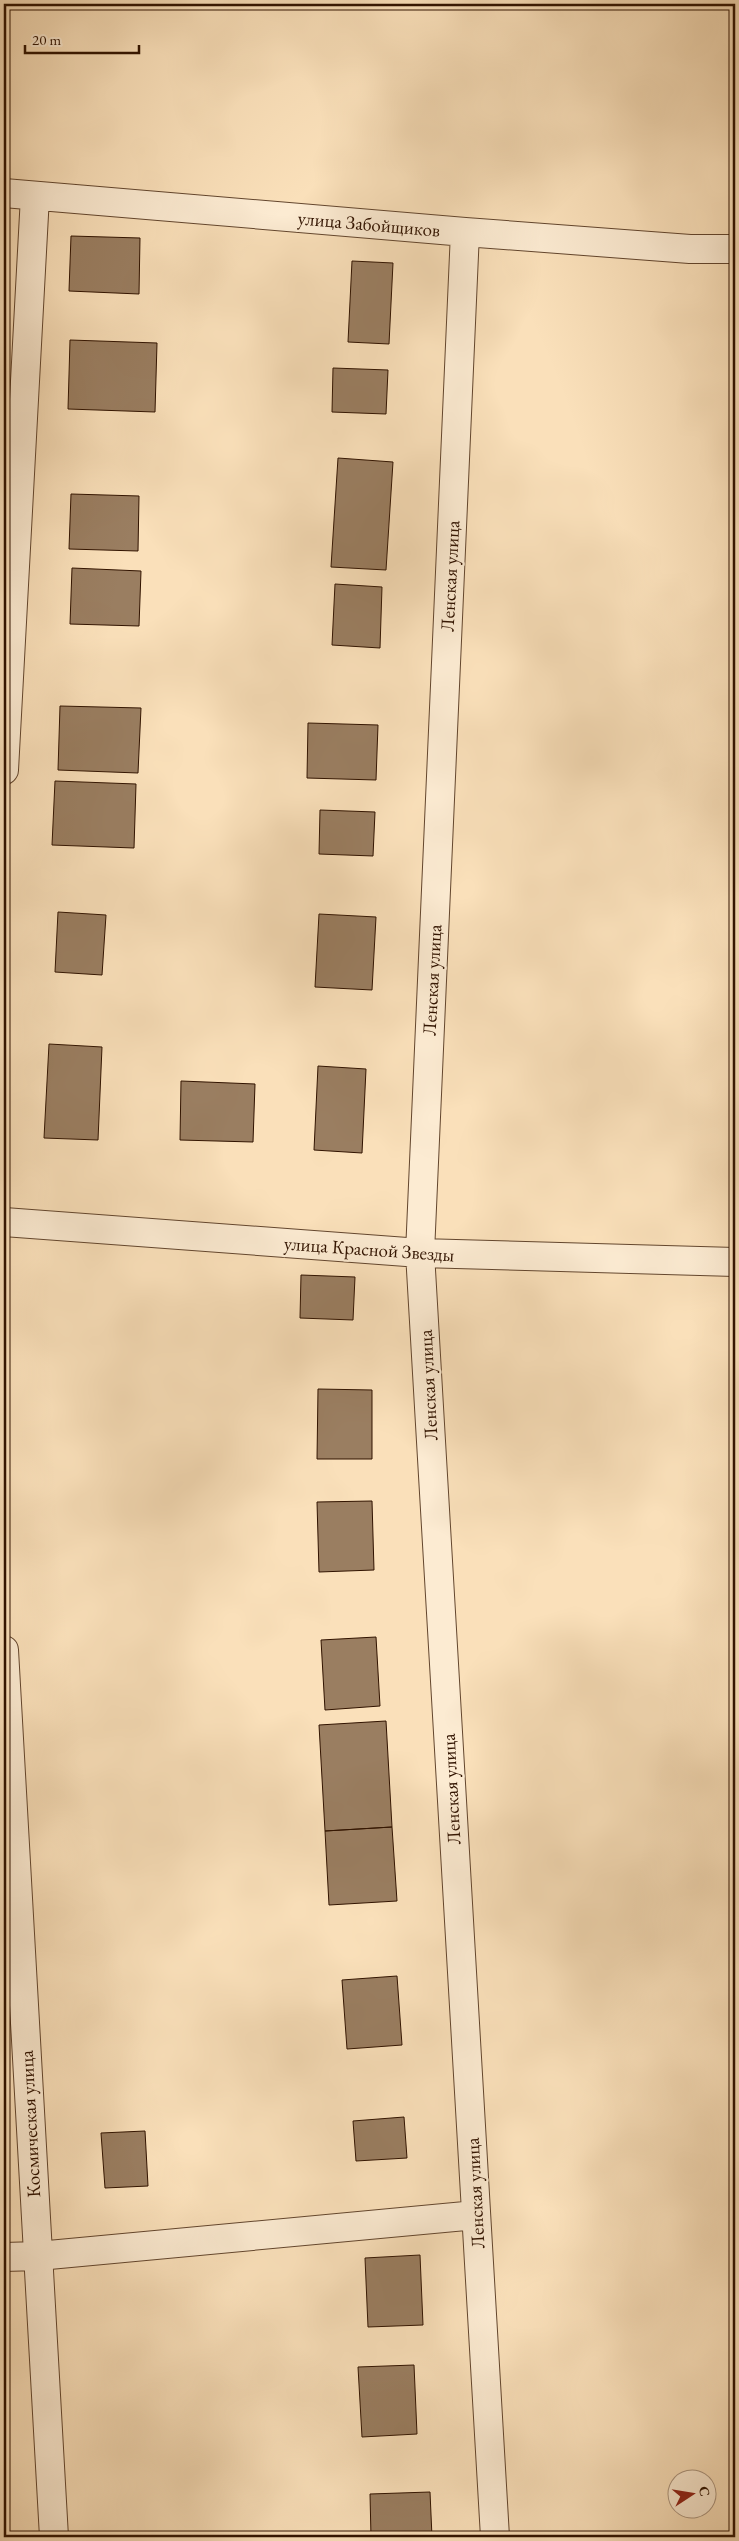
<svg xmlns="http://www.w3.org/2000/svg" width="739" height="2541" font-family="'EB Garamond',serif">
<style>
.building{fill:#9a7e61;stroke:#311300}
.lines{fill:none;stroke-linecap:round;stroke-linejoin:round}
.minor-casing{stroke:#63462e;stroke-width:30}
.minor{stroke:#fcebd2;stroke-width:28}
.labels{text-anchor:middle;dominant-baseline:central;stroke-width:4.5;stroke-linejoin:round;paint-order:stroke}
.street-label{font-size:19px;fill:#311300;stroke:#fcebd2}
</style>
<rect width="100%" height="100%" fill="#fae0ba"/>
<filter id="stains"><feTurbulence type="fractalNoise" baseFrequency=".004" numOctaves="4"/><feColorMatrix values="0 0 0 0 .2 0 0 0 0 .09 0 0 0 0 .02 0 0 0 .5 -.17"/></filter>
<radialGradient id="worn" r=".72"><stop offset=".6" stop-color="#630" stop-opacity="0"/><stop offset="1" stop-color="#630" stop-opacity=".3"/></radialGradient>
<path class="building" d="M71,236L140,238L139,294L69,291Z
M352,261L393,263L389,344L348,342Z
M70,340L157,343L155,412L68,409Z
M333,368L388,370L386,414L332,412Z
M338,458L393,462L386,570L331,567Z
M71,494L139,496L138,551L69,549Z
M72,568L141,571L139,626L70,624Z
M335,584L382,587L380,648L332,645Z
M60,706L141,708L138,773L58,770Z
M308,723L378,725L376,780L307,778Z
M55,781L136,784L134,848L52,845Z
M320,810L375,812L373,856L319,854Z
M58,912L106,915L102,975L55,972Z
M319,914L376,917L372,990L315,987Z
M49,1044L102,1047L98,1140L44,1138Z
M318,1066L366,1069L362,1153L314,1150Z
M181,1081L255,1084L253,1142L180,1140Z
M301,1275L355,1277L353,1320L300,1318Z
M318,1389L372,1390V1459H317Z
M372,1501L374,1570L319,1572L317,1502Z
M376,1637L380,1706L325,1710L321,1640Z
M386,1721L392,1827L325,1831L319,1725Z
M392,1827L397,1901L329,1905L325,1831Z
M397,1976L402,2045L347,2049L342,1980Z
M404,2117L407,2158L356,2161L353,2121Z
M145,2131L148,2186L105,2188L101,2133Z
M420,2255L423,2325L368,2327L365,2258Z
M414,2365L417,2434L362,2437L358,2367Z
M430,2492L432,2537H371L370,2494Z"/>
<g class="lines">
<defs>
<path id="minor" d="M4,193L465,232L690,249H735
M465,232L420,1253L495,2537
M4,770L35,196
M4,1222L420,1253L735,1262
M4,1650L54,2537
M4,2257L38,2256L476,2215"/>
</defs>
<use href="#minor" class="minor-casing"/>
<use href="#minor" class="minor"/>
</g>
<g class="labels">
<g class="street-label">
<text transform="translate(369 224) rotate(5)">улица Забойщиков</text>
<text transform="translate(450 576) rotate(-87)">Ленская улица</text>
<text transform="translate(432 980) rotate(-87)">Ленская улица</text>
<text transform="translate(369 1249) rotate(4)">улица Красной Звезды</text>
<text transform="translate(428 1385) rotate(-93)">Ленская улица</text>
<text transform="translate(451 1789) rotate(-93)">Ленская улица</text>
<text transform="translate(30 2124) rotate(-93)">Космическая улица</text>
<text transform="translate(475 2193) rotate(-93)">Ленская улица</text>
</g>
</g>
<rect width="739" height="2541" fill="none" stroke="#fae0ba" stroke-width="20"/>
<rect x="5" y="5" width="729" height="2531" fill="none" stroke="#311300" stroke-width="2.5"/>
<rect x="10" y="10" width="719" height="2521" fill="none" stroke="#311300"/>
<g transform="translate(692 2494) rotate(78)"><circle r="24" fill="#fcebd2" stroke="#ab957e"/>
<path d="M0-4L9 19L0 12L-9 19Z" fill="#8f2418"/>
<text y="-8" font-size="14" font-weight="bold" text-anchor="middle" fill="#311300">С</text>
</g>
<path d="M25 45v8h114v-8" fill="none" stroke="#311300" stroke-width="2.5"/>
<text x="32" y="45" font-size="15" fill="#311300" stroke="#fcebd2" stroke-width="4" paint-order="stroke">20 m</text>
<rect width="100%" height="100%" filter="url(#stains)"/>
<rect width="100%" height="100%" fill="url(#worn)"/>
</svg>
